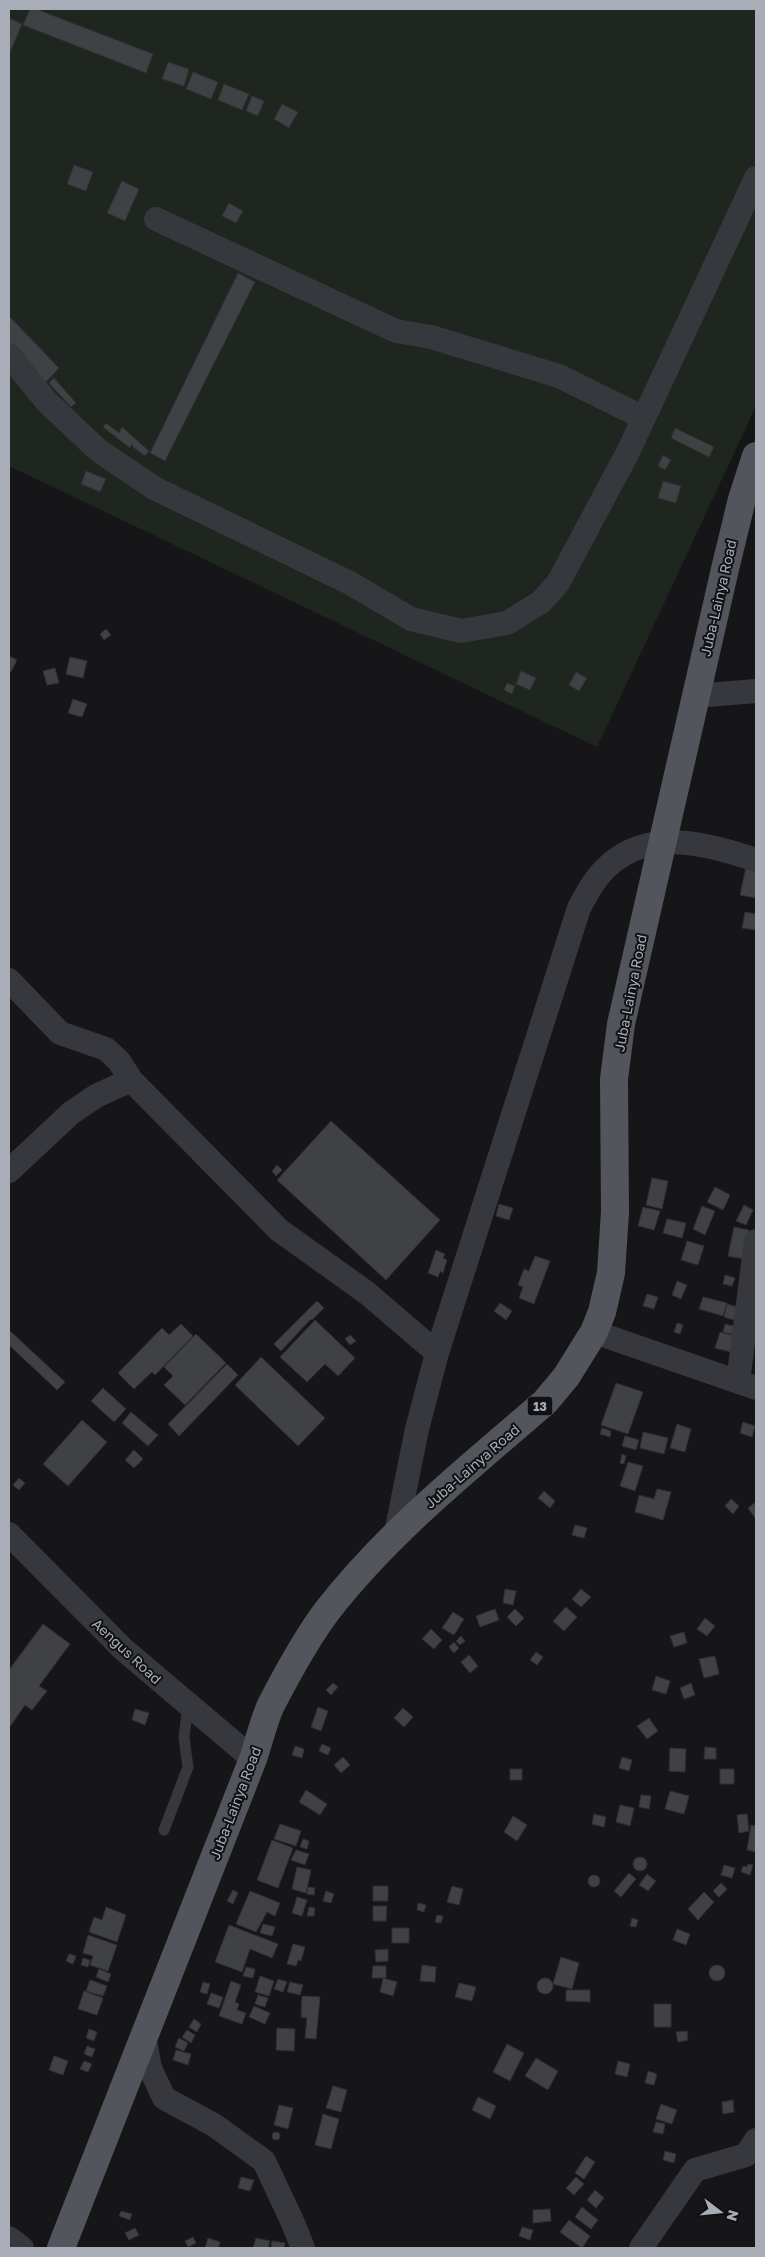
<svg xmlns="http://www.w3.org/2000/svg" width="765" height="2257" font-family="'Golos Text',sans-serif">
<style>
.green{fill:#1e261f}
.building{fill:#404145;stroke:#303034}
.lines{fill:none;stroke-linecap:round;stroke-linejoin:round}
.lane{stroke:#37383d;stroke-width:11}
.street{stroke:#37383d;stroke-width:24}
.primary{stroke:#53555c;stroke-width:28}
.labels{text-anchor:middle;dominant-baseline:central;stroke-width:4;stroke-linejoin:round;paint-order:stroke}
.shield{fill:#111113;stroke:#7b7e86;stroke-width:1}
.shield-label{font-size:12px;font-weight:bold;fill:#a8adb8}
.street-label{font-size:14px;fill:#a8adb8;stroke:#111113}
</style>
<rect width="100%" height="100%" fill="#161618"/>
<path class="green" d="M9,9H756V406L597,747L9,466Z"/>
<path class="building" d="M30,9H36L153,54L146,73L23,25Z
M9,18L22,24L9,55Z
M168,62L189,69L184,86L162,79Z
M193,72L218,82L211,99L186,89Z
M224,84L249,94L242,110L218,100Z
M252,96L264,101L258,116L246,111Z
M282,104L298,112L289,128L274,119Z
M74,165L93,172L86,191L67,184Z
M122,181L139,189L125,221L107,213Z
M229,203L243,211L236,223L222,216Z
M238,273L255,282L165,461L150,453Z
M9,316L59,368L46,382L9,343Z
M54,378L76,403L71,407L49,383Z
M106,423L119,433L122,427L149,451L145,456L133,447L132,444L130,448L103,427Z
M675,428L714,447L709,457L671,438Z
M663,455L671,460L665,470L658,466Z
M86,471L106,479L100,492L81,484Z
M663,481L681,486L676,503L658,498Z
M106,629L111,635L104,640L100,634Z
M9,656L17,660L11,672L9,670Z
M70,657L87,661L83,678L66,674Z
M55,668L59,683L47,685L43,671Z
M521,671L536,678L530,690L516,684Z
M576,672L587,678L579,691L569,685Z
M507,683L515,686L512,694L504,690Z
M73,699L87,704L82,717L68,713Z
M746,867L756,869V898L740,895Z
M745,912L756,914V930L742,928Z
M331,1121L440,1220L386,1280L277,1180Z
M277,1165L282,1170L276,1176L272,1171Z
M652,1178L668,1181L662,1209L646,1205Z
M715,1187L730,1195L723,1210L707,1202Z
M499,1204L513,1208L509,1220L496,1216Z
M744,1205L753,1210L746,1225L736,1221Z
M702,1206L715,1211L705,1235L693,1229Z
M643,1207L660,1211L654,1230L638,1226Z
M667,1219L686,1223L682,1238L663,1233Z
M734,1227L749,1230L744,1259L728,1256Z
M687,1241L704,1246L698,1265L681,1260Z
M436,1250L445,1254L443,1258L447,1260L443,1273L440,1271L438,1277L428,1273Z
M535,1256L550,1261L534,1304L519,1298L523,1287L518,1285L524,1269L529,1271Z
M725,1275L735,1278L732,1286L723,1284Z
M677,1281L687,1285L681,1299L672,1295Z
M647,1294L658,1297L654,1309L643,1306Z
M703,1297L727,1303L723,1316L699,1309Z
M317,1301L324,1308L312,1320L311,1319L281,1351L274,1344Z
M500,1303L512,1311L506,1320L494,1311Z
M727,1304L737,1307L734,1320L724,1317Z
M315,1320L355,1358L338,1376L325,1364L307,1382L280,1357Z
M677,1323L683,1325L680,1334L674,1332Z
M181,1324L193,1336L155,1375L152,1372L134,1389L118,1373L162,1328L169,1335Z
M725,1324L738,1327L735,1335L723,1332Z
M9,1330L65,1382L57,1390L9,1345Z
M720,1332L735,1336L731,1352L715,1348Z
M196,1334L226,1363L185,1405L164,1385L173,1376L164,1367Z
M350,1335L356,1341L350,1345L345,1339Z
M261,1357L325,1418L298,1446L235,1385Z
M227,1364L238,1375L179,1436L168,1424Z
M616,1383L643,1392L628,1434L601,1425Z
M103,1388L126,1409L114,1422L91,1401Z
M131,1412L158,1435L148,1446L122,1423Z
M82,1420L107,1442L68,1486L43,1464Z
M743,1422L755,1426L752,1437L740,1433Z
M677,1424L691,1429L685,1452L670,1448Z
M602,1428L611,1431L610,1437L600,1434Z
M643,1432L668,1438L664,1454L640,1448Z
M625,1436L639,1440L636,1450L622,1446Z
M134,1450L143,1459L134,1468L125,1460Z
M622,1454L626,1456L624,1464L620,1463Z
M628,1462L643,1466L635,1491L620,1486Z
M19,1478L25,1483L19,1490L13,1485Z
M657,1489L671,1492L663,1520L635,1512L639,1495L654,1499Z
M544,1491L555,1501L550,1508L538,1498Z
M731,1499L739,1506L733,1514L725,1506Z
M756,1502V1519L748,1508Z
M575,1525L587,1528L584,1538L572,1535Z
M505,1589L516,1591L513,1605L503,1603Z
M581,1589L591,1597L581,1607L572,1599Z
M566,1607L577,1617L564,1631L553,1621Z
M495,1609L499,1620L480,1627L476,1616Z
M515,1609L524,1618L516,1626L507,1617Z
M453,1612L464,1619L454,1635L442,1628Z
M705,1618L715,1626L707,1636L697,1629Z
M43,1624L70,1644L39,1686L47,1691L32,1710L25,1705L9,1728V1670Z
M431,1629L442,1640L434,1649L422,1639Z
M684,1632L687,1643L674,1647L670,1636Z
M461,1636L465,1641L460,1645L456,1641Z
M454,1642L459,1648L454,1653L449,1647Z
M536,1652L543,1657L537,1665L530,1660Z
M469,1655L478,1666L470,1673L461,1662Z
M715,1656L719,1674L704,1678L699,1659Z
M656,1676L670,1681L666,1694L652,1690Z
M333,1683L338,1687L331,1695L326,1690Z
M691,1683L695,1695L684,1699L680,1688Z
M318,1707L328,1711L321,1731L311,1727Z
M403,1708L413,1717L404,1727L394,1718Z
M135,1709L149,1713L145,1725L132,1720Z
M649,1718L658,1731L647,1739L637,1726Z
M322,1744L331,1748L328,1755L319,1751Z
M295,1746L304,1749L302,1758L292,1755Z
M705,1747L716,1748V1759H704Z
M670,1748L686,1749L685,1772L669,1771Z
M343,1757L350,1765L341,1773L334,1765Z
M622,1757L632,1760L629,1771L619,1768Z
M510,1769H522V1780H510Z
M720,1769H734V1784H720Z
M306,1790L327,1804L320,1815L299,1802Z
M670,1791L689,1796L684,1814L665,1809Z
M641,1795L651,1796L649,1809L639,1807Z
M620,1805L634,1808L630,1826L616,1822Z
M594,1814L606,1817L604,1827L592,1824Z
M747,1814L749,1831L739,1833L737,1815Z
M513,1816L527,1825L517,1841L504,1832Z
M280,1824L301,1831L296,1846L274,1839Z
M751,1825L756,1826V1852L747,1850Z
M303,1839L309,1841L307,1849L300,1847Z
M272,1840L293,1848L278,1888L257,1880Z
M296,1850L309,1854L305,1865L291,1860Z
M633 1864a7 7 0 1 1 14 0a7 7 0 1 1-14 0Z
M748,1864L753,1865L750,1875L741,1872L743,1866L747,1867Z
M724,1865L735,1868L732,1878L721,1875Z
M297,1867L311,1870L306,1893L292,1889Z
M629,1873L636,1879L621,1897L614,1891Z
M647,1874L656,1881L648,1891L639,1885Z
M588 1881a6 6 0 1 1 12 0a6 6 0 1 1-12 0Z
M721,1883L727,1889L719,1897L713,1891Z
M373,1886H388V1901H373Z
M452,1886L463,1889L459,1905L447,1902Z
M308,1887L315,1888L314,1895L307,1894Z
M233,1890L238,1893L233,1904L227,1901Z
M250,1891L280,1903L275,1916L267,1912L256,1932L236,1924Z
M326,1891L334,1894L331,1903L323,1901Z
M704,1892L714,1902L698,1920L688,1909Z
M297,1897L307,1900L302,1916L292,1913Z
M418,1903L426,1905L424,1912L417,1910Z
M373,1906H387L386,1921H373Z
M106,1907L126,1915L117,1942L89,1932L94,1917L102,1920Z
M309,1907L315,1908L314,1916H307Z
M437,1915L443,1916L441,1923L435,1922Z
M632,1918L638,1920L636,1927L630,1926Z
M263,1924L275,1927L272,1936L260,1933Z
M229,1925L278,1944L272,1958L250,1949L242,1972L215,1962Z
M392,1928H409V1943H392Z
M677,1929L690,1934L686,1945L673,1940Z
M88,1935L117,1945L108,1971L90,1965L93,1956L83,1953Z
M293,1944L305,1947L301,1961L298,1960L296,1966L287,1964Z
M388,1949V1961L376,1962L375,1950Z
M69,1954L76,1956L73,1964L66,1961Z
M561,1957L579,1963L572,1989L553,1984Z
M83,1958L90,1960L88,1967L81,1965Z
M422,1965L436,1967L435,1982L420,1981Z
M709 1973a8 8 0 1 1 16 0a8 8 0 1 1-16 0Z
M373,1966H386V1978H372Z
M246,1967L255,1969L253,1978L243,1976Z
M99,1969L111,1974L108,1982L96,1977Z
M260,1976L274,1981L269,1996L255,1992Z
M537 1986a8 8 0 1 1 16 0a8 8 0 1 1-16 0Z
M383,1978L397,1982L393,1996L380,1992Z
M278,1979L287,1982L283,1992L274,1989Z
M90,1980L107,1986L103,1996L86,1991Z
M231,1981L241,1985L235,2002L239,2004L237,2010L246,2013L242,2024L219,2016Z
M203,1982L210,1984L207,1994L200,1992Z
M290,1982L303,1985L300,1995L287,1992Z
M459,1983L476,1987L472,2001L455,1997Z
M566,1990H590V2002L566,2001Z
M84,1991L103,1998L97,2015L78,2009Z
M211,1993L223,1997L219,2008L207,2004Z
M258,1995L268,1998L265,2007L255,2004Z
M302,1996L320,1997L316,2039L305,2038L307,2018L301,2017Z
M654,2004H671V2027H654Z
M254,2006L270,2013L265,2024L249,2017Z
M194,2019L201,2024L197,2032L189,2027Z
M277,2028L295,2029L294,2051L276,2050Z
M89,2029L97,2032L94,2041L86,2038Z
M187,2030L195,2035L191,2043L182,2037Z
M687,2031L688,2040L678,2042L676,2032Z
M179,2038L188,2043L184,2051L175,2047Z
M507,2044L524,2053L510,2081L493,2072Z
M87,2046L95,2049L92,2057L84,2054Z
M176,2050L191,2054L188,2065L173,2060Z
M54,2056L68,2061L63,2075L49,2070Z
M536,2058L558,2071L548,2090L525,2076Z
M84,2061L92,2064L88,2072L80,2069Z
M618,2061L630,2064L627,2077L615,2074Z
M648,2071L657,2074L654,2085L645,2083Z
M333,2086L347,2090L341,2112L326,2108Z
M478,2097L496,2106L490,2119L472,2110Z
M733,2100L734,2112L723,2114L722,2102Z
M661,2104L677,2110L672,2124L656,2119Z
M279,2105L293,2108L288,2129L274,2125Z
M323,2114L339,2119L331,2149L315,2145Z
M656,2122L665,2124L663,2134L653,2132Z
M272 2136a4 4 0 1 1 8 0a4 4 0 1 1-8 0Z
M665,2151L676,2154L674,2163L663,2160Z
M586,2156L595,2162L584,2179L575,2173Z
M241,2177L254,2180L250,2191L238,2188Z
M576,2177L584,2184L574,2195L566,2188Z
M595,2190L604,2198L596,2208L587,2200Z
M582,2207L598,2220L591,2229L575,2217Z
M550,2209L551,2221L533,2223V2210Z
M121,2211L132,2214L130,2220L119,2216Z
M569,2220L590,2236L582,2248L560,2232Z
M522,2227L533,2230L530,2240L519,2236Z
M135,2228L139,2235L129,2240L125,2233Z
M193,2237L196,2243L188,2247L185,2241Z
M208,2238L220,2242L218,2248H205Z
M256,2238L270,2241L268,2248H253Z
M272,2241L285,2243L284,2248H271Z"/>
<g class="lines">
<path class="lane" d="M164,1830L188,1767L184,1738L188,1704"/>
<path class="street" d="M156,219L396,331L431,337L559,376L644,418
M9,355L47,402L98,450L154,488L350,583L411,619L461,631L507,623L541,602L558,583L628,452L756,178
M695,696L756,691
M9,980L60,1033L106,1049L119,1061L131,1080L279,1230L367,1293L437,1353
M9,1171L71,1113L96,1096L131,1080
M594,1332L756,1388
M738,1382L756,1241
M396,1533L417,1429L437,1353L579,908C587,893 595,878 607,867C649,827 709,844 756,860
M9,1534L123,1649L253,1759
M144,2036L150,2068L164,2098L214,2125L264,2161L293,2223L303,2248
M9,2238L22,2248
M641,2248L695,2170L746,2155L756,2140"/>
<path class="primary" d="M61,2248L253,1759C259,1742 263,1722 271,1705C287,1674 306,1639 327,1611C389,1531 469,1468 545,1402L566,1377L594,1332L602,1312L611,1273L615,1212L614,1079L621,1024L725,569L742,499L756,456"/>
</g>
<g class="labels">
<rect class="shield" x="527.5" y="1396.5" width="25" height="19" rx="4"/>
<g class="shield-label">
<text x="540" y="1406">13</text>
</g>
<g class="street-label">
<text transform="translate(718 598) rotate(-77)">Juba-Lainya Road</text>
<text transform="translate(630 993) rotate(-79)">Juba-Lainya Road</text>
<text transform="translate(472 1466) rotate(-41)">Juba-Lainya Road</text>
<text transform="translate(127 1651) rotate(43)">Aengus Road</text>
<text transform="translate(235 1803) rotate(-69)">Juba-Lainya Road</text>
</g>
</g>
<rect width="765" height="2257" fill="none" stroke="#a8adb8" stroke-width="20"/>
<g transform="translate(720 2212) rotate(106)" stroke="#111113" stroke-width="4" paint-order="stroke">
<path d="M0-4L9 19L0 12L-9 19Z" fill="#a8adb8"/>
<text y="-8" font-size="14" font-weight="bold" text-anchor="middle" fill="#a8adb8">N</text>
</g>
</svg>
